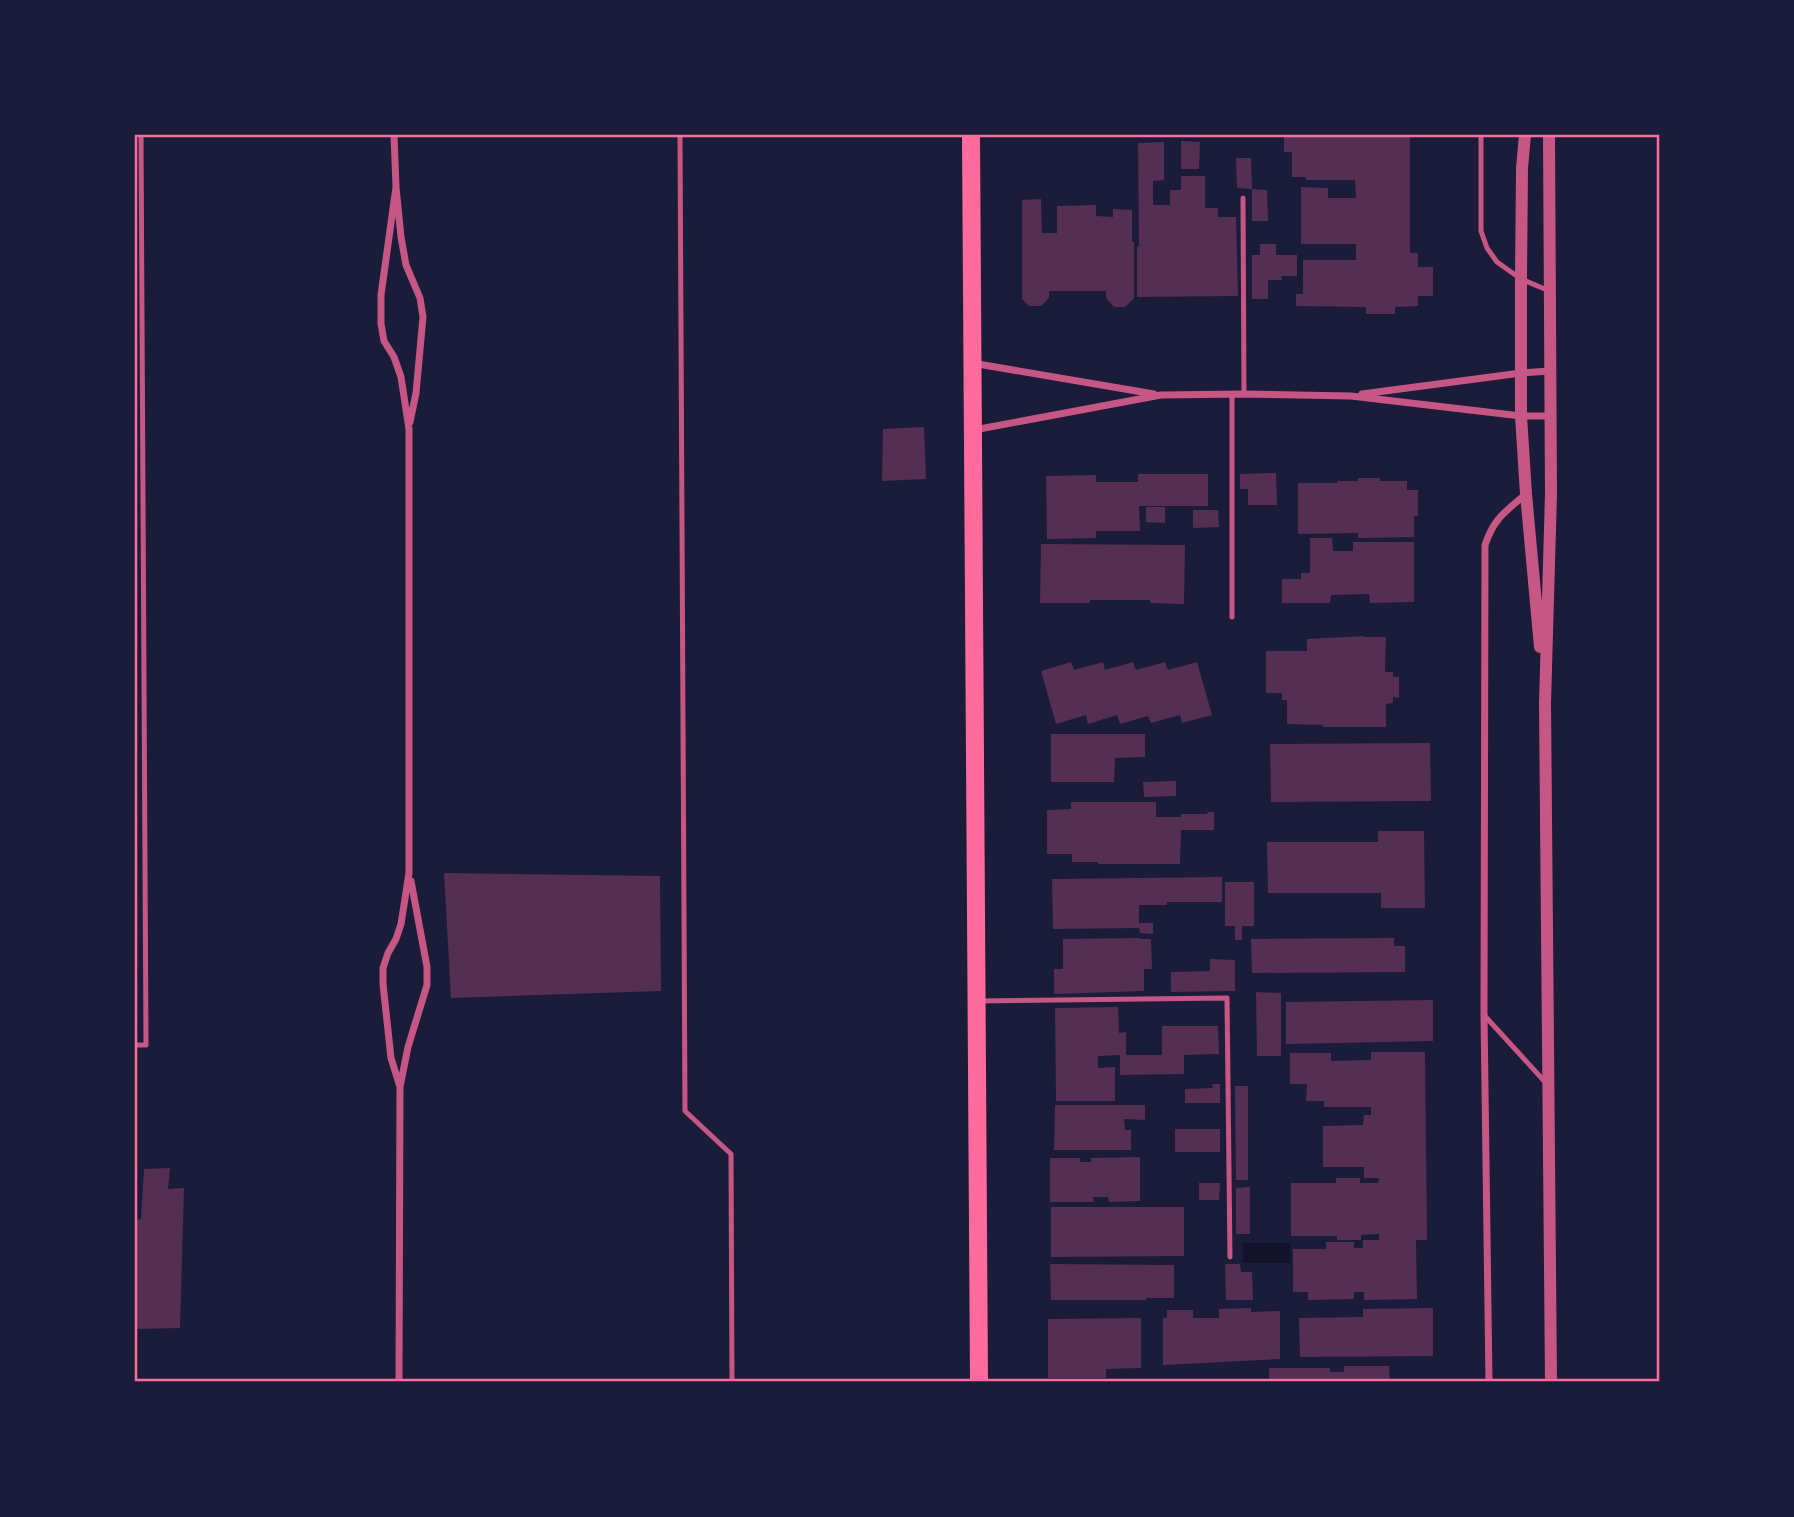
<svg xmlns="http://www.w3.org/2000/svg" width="1794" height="1517" font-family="Ubuntu,sans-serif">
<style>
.water{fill:#12122b}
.building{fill:#542f53}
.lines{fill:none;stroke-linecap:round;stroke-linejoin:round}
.service{stroke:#c65784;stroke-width:5}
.minor{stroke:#c65784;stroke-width:7}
.tertiary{stroke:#c65784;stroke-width:12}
.primary{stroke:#ff6b9d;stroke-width:18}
.neatline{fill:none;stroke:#ff6b9d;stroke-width:2.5}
</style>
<rect width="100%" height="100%" fill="#1b1b3a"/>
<path class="water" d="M1243,1243H1290L1291,1263H1243Z"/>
<path class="building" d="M1284,135H1410V253H1418V267H1433V296H1418V306L1395,307V314H1366V307L1296,306V294H1303V260H1356V244H1301V187L1328,188V198H1356L1355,180H1306V177H1292V152H1284Z
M1181,141L1200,142L1199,169H1181Z
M1164,142V180L1153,181V205H1170V190H1181V176H1205V208H1218V217H1236L1238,296L1137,297V246L1139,247L1138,143Z
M1236,158H1251L1252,189L1237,188Z
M1252,189L1267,190L1268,221H1252Z
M1041,199L1042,233H1057V206L1096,205V216L1113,217V209L1132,210V242H1134V298L1125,307H1114L1106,298V291H1049V298L1041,306H1029L1022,299V200Z
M1260,244H1276V255H1297V276H1281L1282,280H1268V299H1252V255H1260Z
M924,427L926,479L882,481L883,429Z
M1276,473L1277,505H1248V489H1240V474Z
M1138,474H1208V506H1139L1140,531H1096V538L1047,539L1046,476L1096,475V482H1138Z
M1358,478H1380V481H1407V490H1418V516H1414V537L1358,538V533L1298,534V483H1337V481H1358Z
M1146,507H1165V523L1146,522Z
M1193,510H1218L1219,527L1193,528Z
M1310,538H1332L1333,551H1353V542H1414V602L1370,603L1369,594L1331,595L1330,603H1282V579H1301V573H1310Z
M1041,544L1185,545L1184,604L1150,603V600H1090V603H1040Z
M1365,636L1364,637H1386L1385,672H1393V677H1399V698L1393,697V703L1386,704V727H1323V725L1287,724V700H1282V693H1266V651H1307V639Z
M1071,662L1074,670L1103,662L1105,670L1133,662L1136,670L1165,662L1168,670L1197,662L1212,715L1182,723L1180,715L1151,723L1148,716L1120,724L1117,715L1088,724L1086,715L1056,724L1041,671Z
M1051,734H1145V757L1115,758L1114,782H1051Z
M1430,743L1431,801L1271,802L1270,744Z
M1176,781V796L1144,797L1143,782Z
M1071,802H1156V817H1181V814H1207L1208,812H1214V830H1181L1180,864H1098V862H1072V854H1047V810L1071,809Z
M1378,831H1424L1425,908H1381V893H1268L1267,842H1378Z
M444,873L660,876L661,991L451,998Z
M1222,877V902H1167V905H1139V923H1153V934L1140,933L1139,928L1053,929L1052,879Z
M1225,882H1254V926H1242V940H1235V926H1225Z
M1140,938V939H1151L1152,969H1144V991L1054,994V969H1063V939Z
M1394,938V946H1405V972L1252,973L1251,939Z
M1210,959L1235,960V991L1171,992V972L1210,971Z
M1256,992L1281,993V1056H1257Z
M1433,1000V1041L1286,1044V1002Z
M1118,1007L1119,1033L1126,1032V1055H1162V1026H1218L1219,1054L1184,1055V1074L1120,1075V1055L1098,1056V1068L1115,1067V1101H1056L1055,1008Z
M1371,1052H1425L1427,1240H1416L1417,1299L1364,1300V1292H1354V1299L1308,1300V1292H1293V1249H1326V1242H1354V1248H1363V1240H1379V1234L1361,1235V1240H1337V1236H1291V1183H1336V1178H1360V1183H1378L1379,1178H1364V1167H1323V1126L1363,1125L1364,1115H1371V1107H1324V1101H1306L1307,1084H1290V1053H1331V1061L1371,1060Z
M1212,1084H1220V1103H1185V1089L1213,1088Z
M1235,1086H1248V1180H1236Z
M1055,1105H1145V1120L1124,1119L1125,1130H1131V1150H1054Z
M1175,1129H1220V1152H1175Z
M1140,1157V1201L1109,1202L1108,1197H1093L1094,1202H1050V1158H1080V1162H1091V1158Z
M170,1168L168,1189L184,1188L180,1328L137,1329V1220L141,1219L144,1169Z
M1199,1183H1220L1219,1200H1199Z
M1250,1187V1234H1236V1188Z
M1051,1207H1184V1256L1051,1257Z
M1050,1264L1174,1265V1298H1146V1300H1051Z
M1225,1264H1240L1241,1272H1252L1253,1300H1226Z
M1251,1308V1312L1280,1311V1359L1163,1365V1318H1167V1310H1193V1318H1219V1309Z
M1433,1308V1356L1300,1357L1299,1318L1363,1317V1309Z
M1141,1318V1368L1106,1369V1378H1048V1319Z
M1344,1366H1389L1390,1382H1269V1368H1330V1372H1344Z"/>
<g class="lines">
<path class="service" d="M680,135L685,1111L731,1154L732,1382
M1481,135V231L1487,248L1497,262L1521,279L1547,290
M1243,198L1244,394
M1232,394V617
M979,1001L1227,998L1230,1257
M1484,1015L1546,1083
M135,1045H146L141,135"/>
<path class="minor" d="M394,135L396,187L401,237L406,265L420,298L423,317L416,393L410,422
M396,187L381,295V324L384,341L394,357L401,377L409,429V873L401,924L396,939L388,953L383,968V984L391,1058L400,1087
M972,363L1154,394
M1362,394L1521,373L1550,371
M974,430L1161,395L1244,394L1351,396L1521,416H1551
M399,1382L400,1087L408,1047L427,985V967L411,881
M1489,1382L1484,1015L1485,545C1494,518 1505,512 1526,494"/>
<path class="tertiary" d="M1525,135L1522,168L1521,279V416L1526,494L1540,647
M1549,135L1551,494L1545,703L1551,1382"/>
<path class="primary" d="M971,135L979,1382"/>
</g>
<rect width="1794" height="1517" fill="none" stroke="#1b1b3a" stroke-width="273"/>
<rect x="136" y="136" width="1522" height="1244" class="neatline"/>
</svg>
